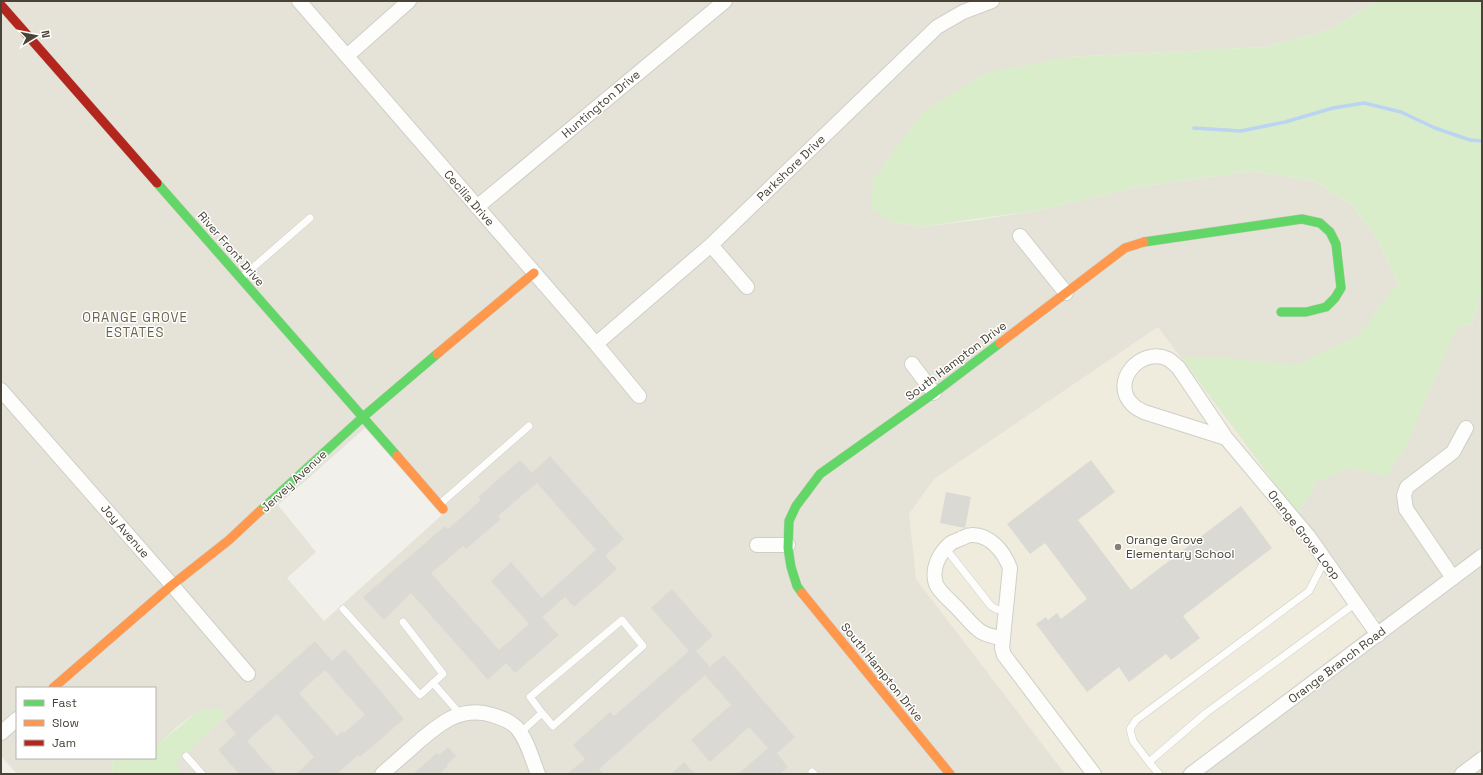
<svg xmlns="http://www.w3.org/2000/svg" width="1483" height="775" font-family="'Space Grotesk',sans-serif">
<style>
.residential{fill:#e5e3d8;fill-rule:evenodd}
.education{fill:#efecdd}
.green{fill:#daedca}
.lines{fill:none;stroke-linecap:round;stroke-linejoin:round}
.stream{stroke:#bad4f1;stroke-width:3.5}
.building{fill:#dbd9d3;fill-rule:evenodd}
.lane-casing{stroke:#cfcec8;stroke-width:8}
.street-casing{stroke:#cfcec8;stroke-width:16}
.fast-casing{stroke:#d1cec2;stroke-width:10}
.slow-casing{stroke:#d1cec2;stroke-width:10}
.jam-casing{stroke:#d1cec2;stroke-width:10}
.lane{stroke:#fdfdfc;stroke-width:7}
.street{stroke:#fdfdfc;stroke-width:14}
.fast{stroke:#63d668;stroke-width:9}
.slow{stroke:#ff974d;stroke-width:9}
.jam{stroke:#b3261e;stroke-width:9}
.poi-dot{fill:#838075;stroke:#fff;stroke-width:1.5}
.labels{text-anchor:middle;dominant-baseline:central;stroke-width:3;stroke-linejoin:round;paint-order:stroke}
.street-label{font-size:12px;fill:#484336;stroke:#fff}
.poi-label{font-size:12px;fill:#484336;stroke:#fff;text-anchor:start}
.neighbourhood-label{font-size:13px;letter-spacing:1px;fill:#6b634d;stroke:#fff}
</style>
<rect width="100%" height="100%" fill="#f1f0eb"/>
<path class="residential" d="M1,1H1377L1329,30L1265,47L1068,57L889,221L920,227L977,220L1040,210L1137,187L1252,171L1315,181L1351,204L1377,238L1398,283L1451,329L1472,324L1482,291V774H180L176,762L225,716L198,711L177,727L156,747L155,688H17V758H113L112,774H17L1,756ZM365,428L442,515L324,621L287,578L316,552L278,505Z"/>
<path class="education" d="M1158,327L1374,616L1380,619L1361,636L1179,774H1065L916,579L909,514L934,479Z"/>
<path class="green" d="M1377,1H1482V291L1472,324L1456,328L1407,445L1387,476L1348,468L1316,482L1298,514L1182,358H1227L1296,365L1360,334L1398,283L1377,238L1351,204L1315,181L1252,171L1137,187L1040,210L920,227L889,221L871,207L873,179L923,112L986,73L1068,57L1265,47L1329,30Z
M219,708L225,716L177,762L180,774H112L113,758H155V747L198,711Z"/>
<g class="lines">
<path class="stream" d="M1194,128L1241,131L1285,122L1333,108L1364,103L1401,112L1435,128L1470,140L1482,141"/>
</g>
<path class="building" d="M550,456L624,539L605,556L617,569L574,607L565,597L542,617L559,635L515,673L506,663L488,680L411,593L384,620L363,597L445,526L448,529L481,500L478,497L520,460L532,473ZM537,483L596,550L542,598L511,562L491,581L529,624L499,650L431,573L463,546L466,549L501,519L498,516Z
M1091,460L1115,492L1078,520L1131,590L1241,506L1272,548L1183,616L1200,638L1171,660L1166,654L1129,682L1119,667L1087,692L1036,624L1046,617L1048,620L1057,613L1061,619L1087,599L1045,543L1030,554L1007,524Z
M946,492L971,497L965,528L940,523Z
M672,589L713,636L696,651L710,667L724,655L795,737L777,753L788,767L780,774H738L768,748L749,727L710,762L691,740L731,705L705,675L599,769L604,774H567L585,759L573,745L610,712L614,716L689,651L651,608Z
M315,641L332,661L345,649L404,719L360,757L358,755L337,774H296L314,757L277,714L247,741L276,774H239L218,750L236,734L225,721ZM325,670L365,715L344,733L342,731L337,736L299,693Z
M448,747L456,756L447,764L448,766L439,774H413L437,753L439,755Z
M684,762L695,774H671Z"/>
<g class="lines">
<defs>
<path id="lane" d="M241,278L310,218
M441,503L529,426
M946,549L991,606L996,609L1006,611
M343,609L420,695L443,674L403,622
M433,683L461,715
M520,733L542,713L553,726L643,646L622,620L530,697L542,713
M186,756L202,774
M1149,762L1133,741L1130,729L1136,720L1309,591L1325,560
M812,772L814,774
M1159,774L1149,762L1206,713L1356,603"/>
<path id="street" d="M299,1L596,344L639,396
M347,56L409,1
M477,207L725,1
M1020,236L1066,293
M711,245L747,287
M596,344L711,245L937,27L963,12L992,1
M912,364L934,393
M1,390L172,585L248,674
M1226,438L1144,412C1140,410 1136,408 1133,405C1109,383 1140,346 1168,359C1172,361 1175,365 1178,367L1226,438L1309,537L1378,635
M757,545H788
M1453,578L1406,509L1404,495L1407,487L1453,452L1466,428
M1003,638C978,635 976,628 960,611C954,604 939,592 936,584C931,569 939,553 951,543C954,541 959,540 962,538C965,537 968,535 971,535C990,534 1004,552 1010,568L1002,648L1004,655L1094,774
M1,733L17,719
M382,774C393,764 405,754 416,744C438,725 460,705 492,715C501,718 509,720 516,727C527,739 532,759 538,774
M1191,774L1482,556
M1462,774L1482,759"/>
<path id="fast" d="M157,183L397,456
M1144,242L1302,219L1320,223L1330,232L1336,244L1341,288L1335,298L1326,307L1306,312H1281
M260,511L363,417L437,354
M802,593L797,586L791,567L788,548L789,521L796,506L820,474L934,393L1000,343"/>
<path id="slow" d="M1000,343L1125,248L1144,242
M437,354L534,273
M397,456L443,509
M802,593L950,774
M53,688L172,585L229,540L260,511"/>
<path id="jam" d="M1,5L157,183"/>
</defs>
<use href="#lane" class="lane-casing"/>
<use href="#street" class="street-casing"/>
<use href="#fast" class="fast-casing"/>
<use href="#slow" class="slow-casing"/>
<use href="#jam" class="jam-casing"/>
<use href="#lane" class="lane"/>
<use href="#street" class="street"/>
<use href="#fast" class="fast"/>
<use href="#slow" class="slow"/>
<use href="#jam" class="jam"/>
</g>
<circle class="poi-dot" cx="1118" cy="547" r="4"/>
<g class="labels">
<g class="street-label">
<text transform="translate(601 104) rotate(-40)">Huntington Drive</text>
<text transform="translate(791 168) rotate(-44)">Parkshore Drive</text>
<text transform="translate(469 198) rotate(49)">Cecilia Drive</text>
<text transform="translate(231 249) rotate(49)">River Front Drive</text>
<text transform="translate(956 361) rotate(-37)">South Hampton Drive</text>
<text transform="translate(294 481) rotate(-43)">Jervey Avenue</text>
<text transform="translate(125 531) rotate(49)">Joy Avenue</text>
<text transform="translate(1304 535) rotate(52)">Orange Grove Loop</text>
<text transform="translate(1337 665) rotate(-37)">Orange Branch Road</text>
<text transform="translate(882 672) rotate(51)">South Hampton Drive</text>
</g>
<g class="poi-label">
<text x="1126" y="540">Orange Grove<tspan x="1126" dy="14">Elementary School</tspan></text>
</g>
<g class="neighbourhood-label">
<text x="135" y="317">ORANGE GROVE<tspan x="135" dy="15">ESTATES</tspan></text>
</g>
</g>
<rect width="1483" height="775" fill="none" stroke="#484336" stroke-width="4"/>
<rect x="16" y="687" width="140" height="72" fill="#ffffff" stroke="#b6b4af"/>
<rect x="24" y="700" width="20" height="6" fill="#63d668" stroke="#b6b4af"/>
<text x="52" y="707" font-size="12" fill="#484336">Fast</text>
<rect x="24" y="720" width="20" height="6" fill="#ff974d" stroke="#b6b4af"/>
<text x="52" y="727" font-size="12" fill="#484336">Slow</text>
<rect x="24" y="740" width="20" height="6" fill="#b3261e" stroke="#b6b4af"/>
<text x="52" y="747" font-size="12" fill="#484336">Jam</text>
<g transform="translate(36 36) rotate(80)" stroke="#ffffff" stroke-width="3" paint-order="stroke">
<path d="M0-3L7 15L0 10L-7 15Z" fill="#484336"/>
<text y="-6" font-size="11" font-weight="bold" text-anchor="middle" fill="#484336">N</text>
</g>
</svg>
